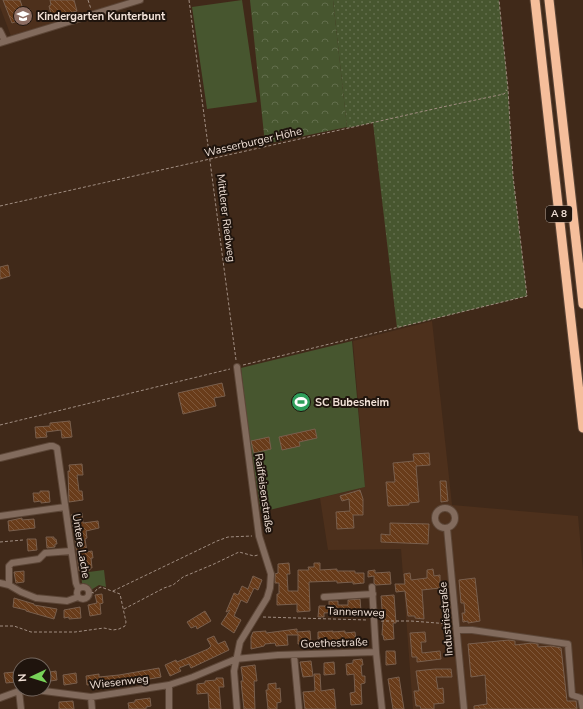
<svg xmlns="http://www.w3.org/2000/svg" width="583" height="709" font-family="'Nunito Sans',sans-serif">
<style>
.built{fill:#4d301c}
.grass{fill:url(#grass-dots)}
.forest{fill:url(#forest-crowns)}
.park{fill:#47562f}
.building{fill:url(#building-back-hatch);stroke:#795f4d}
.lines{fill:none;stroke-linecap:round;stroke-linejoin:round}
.minor-casing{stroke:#5c4637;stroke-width:8}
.highway-casing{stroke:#5c4637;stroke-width:11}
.path{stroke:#a08d81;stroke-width:1;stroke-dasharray:3 2;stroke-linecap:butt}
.minor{stroke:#826b5d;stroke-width:6}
.highway{stroke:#f5be9b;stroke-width:9}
.labels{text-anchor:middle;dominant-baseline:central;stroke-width:4;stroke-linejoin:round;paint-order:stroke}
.shield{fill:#1f140d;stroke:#b2a49a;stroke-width:1}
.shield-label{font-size:10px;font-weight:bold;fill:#f1e1d7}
.poi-label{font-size:11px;font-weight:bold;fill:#f1e1d7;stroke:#1f140d;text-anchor:start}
.street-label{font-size:11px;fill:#f1e1d7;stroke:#1f140d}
</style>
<defs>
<pattern id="grass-dots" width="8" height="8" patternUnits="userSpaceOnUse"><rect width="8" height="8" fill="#47562f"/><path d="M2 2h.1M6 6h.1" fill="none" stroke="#626e4c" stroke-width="1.8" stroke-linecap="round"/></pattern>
<pattern id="forest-crowns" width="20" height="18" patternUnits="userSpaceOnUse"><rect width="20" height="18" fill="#47562f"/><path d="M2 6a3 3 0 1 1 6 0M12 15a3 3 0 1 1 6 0" fill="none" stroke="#626e4c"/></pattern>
<pattern id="building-back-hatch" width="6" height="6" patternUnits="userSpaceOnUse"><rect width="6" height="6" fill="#693c1a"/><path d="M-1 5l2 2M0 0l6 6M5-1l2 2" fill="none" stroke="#7f583b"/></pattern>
</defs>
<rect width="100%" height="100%" fill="#402919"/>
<path class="built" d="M0,0H128L11,36L0,7Z
M432,321L452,505L578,516L583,571V709H413L401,549L328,550L320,498L365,487L353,341Z"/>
<path class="grass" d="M333,0H499L508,89L513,176L527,296L397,328L373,123L347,128Z"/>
<path class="forest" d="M250,0H333L347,127L265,144Z"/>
<path class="park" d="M242,0L257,102L207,109L192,7Z
M352,341L365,487L261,512L249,437L241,368Z
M104,570L106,587L99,585L91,590L86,584L82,583L81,573Z"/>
<path class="building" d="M3,0H20L26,18L12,23Z
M50,0H74L77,11L52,18L49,6L51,5Z
M8,265L10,276L0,279V267Z
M222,383L225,396L214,398L216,406L183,414L178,393Z
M70,421L72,437L62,438L61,430L46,432L47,437L36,438L35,427L50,426V423Z
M315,429L317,438L299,442L300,446L282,450L279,437Z
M269,437L271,449L254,453L251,441Z
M429,453L430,465L416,466L419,502L409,503V505L388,506L386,482H395L393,463L414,461L413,454Z
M82,464L83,475H77L79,491H82L83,500L69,502L68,471H70L69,465Z
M440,481H446L448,501L441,502Z
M360,490L363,499V515H353L354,528L337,529L336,512L350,511L349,499L342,501L340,496Z
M40,491H49L50,502L41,503V501L34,502L33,493H40Z
M82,513L83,523L98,521L99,528L86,531L87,538L85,539L87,552L92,551L93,558H91L92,568H90V570L79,571L75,540H78L76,527H73L71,515Z
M22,518V520L34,519L35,528L9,531L8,521Z
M390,523L429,524L428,544L381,542V534L390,535Z
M46,537H54V539H56L57,544H55V547L47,548Z
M27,539H36L37,550L28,551Z
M289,563L290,574H287L288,591H298V570H309L308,567H314V563H320V570L337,569V571H355V573H364V583L353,584V582L337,583V581L309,582L310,611L297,612V604L277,605V594H279V583H275V574L278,573V564Z
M433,569L434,576L440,575V588L422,590L424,619L415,618V616H408L405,591L396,592L395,584H405L404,574L410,573L411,580L427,578V570Z
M375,570V573L390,572L391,584L376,585L374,583V576L368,577V571Z
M24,571V582L16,583L14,572Z
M253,576L262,580L258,590L254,588L247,603L241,600L234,616L241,620L234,633L221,624L230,610L226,612L234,593L238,595L242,586L248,589Z
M475,578L480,621L468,623V621L463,622L462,613H465L464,603H461L459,580Z
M102,594L103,603L100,604L101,614L90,616L88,605L97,603L95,595Z
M394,595L396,623H393L394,639L384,640L383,635H382L383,621L381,596Z
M14,598L34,604V605L57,609L54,619L26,611V610L13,607Z
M360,599L361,611L324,613V617H318L319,606H329V601H338V605H348V600Z
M80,607L81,618L69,619V617L64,618V610Z
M205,611L211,621L197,629L196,626L191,628L187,622Z
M297,629V632L310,631L311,643L298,644V635H287L288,645L276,646L275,643L265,644L264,646L251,649V637L253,632L266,631V633Z
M333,631V632L345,631V633L355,632L356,642L345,643V641L333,642L334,643L322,644L321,638L318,639V632Z
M425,632L426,642H421L422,653L440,651L441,659L417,662V657H412L410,633Z
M214,636L218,644L225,641L229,650L191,668L189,664L179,668L181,671L170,676L165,665L176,660L177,662L208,649L211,646L207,639Z
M509,640L515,641V645L532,643L538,644V647L551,646L561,648L567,701H576L577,709H474V706L487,704L485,675L471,677L468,644Z
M386,651H395L396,664L386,665Z
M362,659L363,665H361L362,676H365V683L361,684L362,704L351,705L350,693L355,692L354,674L347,675L346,664L353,663V660Z
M311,661L313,676L303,677L300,662Z
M334,662L335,674L324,675V663Z
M255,665L257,681H254L255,709H244L242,691L241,681H243L241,667Z
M159,668L161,677L127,683L107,685V682L87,685L86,676L99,674V677L119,675Z
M435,669H451L452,677H436L438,689L443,688L444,703L434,704V709H421L420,706H416L414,691H419L416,671Z
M56,671L57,680L44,682V673Z
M15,672L16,682L6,683L4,673Z
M76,673L77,683L64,685L63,675Z
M314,674H320L321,691L334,689L336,709H305L303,692L315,691Z
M399,677L404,709H393L388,679Z
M216,678H223L224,687H219L221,709H209L208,693L197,694V684L205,683V681L216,680Z
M276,683V689L280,688L281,702L277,703V709H268L266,690H268V684Z
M150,698L151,706L146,707V709H129L128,703L135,702V700Z
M73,701L74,709H59V702Z"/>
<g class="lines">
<defs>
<path id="minor" d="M0,31L5,41
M0,43L140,0
M0,458L50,446H53L57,448L76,583L78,588
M435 518a10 10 0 1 1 20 0a10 10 0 1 1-20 0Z
M0,516L65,507
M447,528L464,709
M0,583L9,585L21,592L36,598L67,601L78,597
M9,585V566L12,563L39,559L45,553L71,551
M77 593a6 6 0 1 1 12 0a6 6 0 1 1-12 0Z
M372,587L376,652
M324,597L373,594
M457,630H472L568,644L572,695L581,698L583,709
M294,655L299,709
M169,685V709
M19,691L21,709
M91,697L92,709
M0,698L19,691L36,690L91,697L169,685L193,677L236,659L278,655L376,652L382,709
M237,709L234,671L240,642L267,598L270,588L271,574L259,536L237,367"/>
<path id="highway" d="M535,0L583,428
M549,0L583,304"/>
</defs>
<use href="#minor" class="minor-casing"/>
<use href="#highway" class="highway-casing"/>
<path class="path" d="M88,0L91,9
M189,0L236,360
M0,206L447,106L504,94L507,90
M243,365L527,296L513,176L508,89L499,0
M0,425L230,369
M0,542L23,540
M113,591L217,541L228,537L252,536
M124,609L164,588L173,585L183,577L214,564L239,552L254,556L258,555
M263,617L368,620
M381,621H411L450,624
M0,626H14L31,632H75L104,628L113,630L119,629L125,626L126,622L120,594L101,587L97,589L94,593L90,592"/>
<use href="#minor" class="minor"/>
<use href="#highway" class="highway"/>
</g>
<defs>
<symbol id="school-disc" viewBox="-11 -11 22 22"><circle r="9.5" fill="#8d6e63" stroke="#1f140d"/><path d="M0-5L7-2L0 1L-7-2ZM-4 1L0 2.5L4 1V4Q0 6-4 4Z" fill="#fff"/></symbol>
<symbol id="stadium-disc" viewBox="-11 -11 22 22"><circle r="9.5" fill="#2e9e5b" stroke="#1f140d"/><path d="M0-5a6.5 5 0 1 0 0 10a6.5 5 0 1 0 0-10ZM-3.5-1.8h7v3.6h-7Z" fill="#fff"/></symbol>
</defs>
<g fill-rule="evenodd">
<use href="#school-disc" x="12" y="5" width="22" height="22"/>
<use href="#stadium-disc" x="290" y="391" width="22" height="22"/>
</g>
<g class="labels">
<rect class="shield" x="546" y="206" width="26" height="16" rx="3"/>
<g class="shield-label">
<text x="559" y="214">A 8</text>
</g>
<g class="poi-label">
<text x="37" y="16">Kindergarten Kunterbunt</text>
<text x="315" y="402">SC Bubesheim</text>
</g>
<g class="street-label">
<text transform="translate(253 142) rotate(-13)">Wasserburger Höhe</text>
<text transform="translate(226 218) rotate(83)">Mittlerer Riedweg</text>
<text transform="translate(264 493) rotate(82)">Raiffeisenstraße</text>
<text transform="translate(81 546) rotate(81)">Untere Lache</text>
<text transform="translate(356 612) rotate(2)">Tannenweg</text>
<text transform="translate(446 619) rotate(-95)">Industriestraße</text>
<text transform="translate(334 643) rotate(-2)">Goethestraße</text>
<text transform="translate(119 682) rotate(-7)">Wiesenweg</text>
</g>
</g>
<g transform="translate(32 677) rotate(266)"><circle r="19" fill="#1f140d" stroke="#73665e"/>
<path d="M0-3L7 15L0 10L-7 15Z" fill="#78d258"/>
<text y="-6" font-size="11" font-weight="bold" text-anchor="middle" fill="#f1e1d7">N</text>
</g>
</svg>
